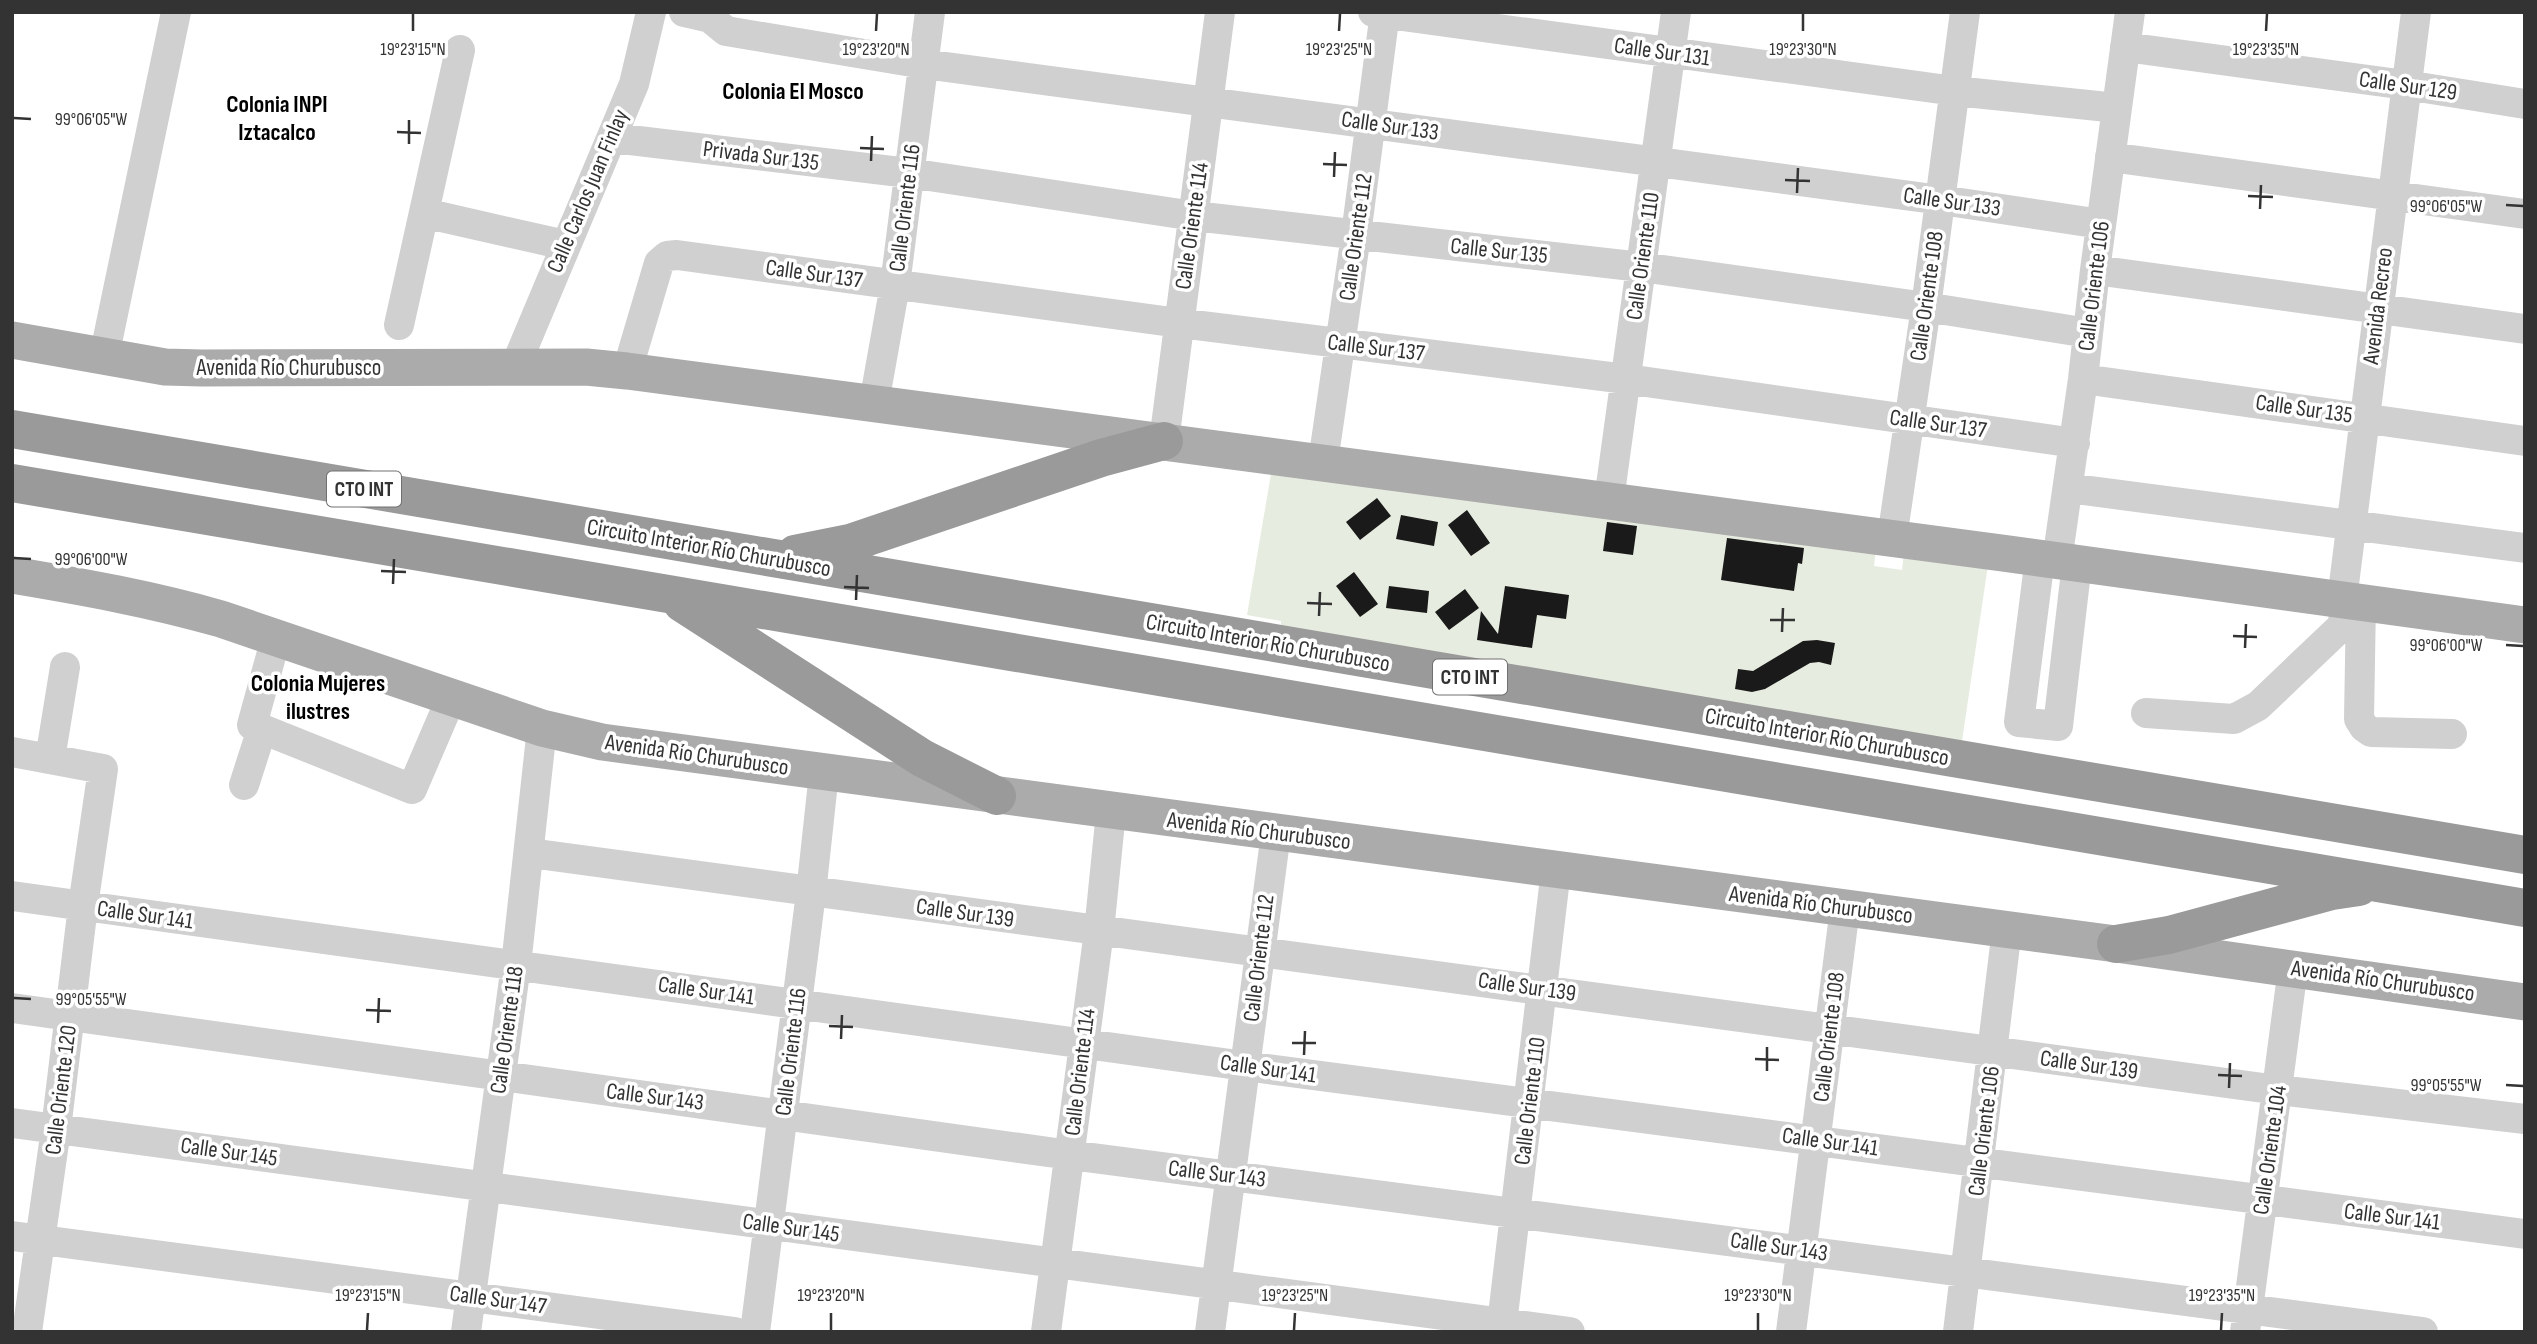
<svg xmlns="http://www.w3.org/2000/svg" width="2537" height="1344" font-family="'Sofia Sans Condensed',sans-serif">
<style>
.green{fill:#e6ecdf}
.building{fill:#1a1a1a}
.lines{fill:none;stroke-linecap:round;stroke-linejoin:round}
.minor{stroke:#d0d0d0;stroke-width:30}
.major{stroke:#ababab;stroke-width:37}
.highway{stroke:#9a9a9a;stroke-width:38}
.ticks{fill:none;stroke:#333;stroke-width:2.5}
.labels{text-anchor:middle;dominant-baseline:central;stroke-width:7;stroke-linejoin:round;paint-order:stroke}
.shield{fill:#fff;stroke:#707070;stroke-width:2}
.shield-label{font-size:21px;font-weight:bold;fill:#333}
.street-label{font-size:23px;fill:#333;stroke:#fff}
.neighbourhood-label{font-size:24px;font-weight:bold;fill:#000;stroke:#fff}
.ticks-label{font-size:18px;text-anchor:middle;fill:#333;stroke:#fff;stroke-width:7;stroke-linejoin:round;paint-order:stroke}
</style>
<rect width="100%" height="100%" fill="#fff"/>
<path class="green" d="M1272,468L1876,549L1874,566L1902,570L1904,553L1988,565L1962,741L1281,626V621L1247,615Z"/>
<path class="building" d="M1377,498L1391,516L1360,540L1346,522Z
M1467,510L1490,543L1471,556L1448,525Z
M1401,515L1438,522L1434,546L1396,539Z
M1607,522L1637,526L1633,555L1603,551Z
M1727,538L1804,548L1802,564L1798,563L1794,591L1721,580Z
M1354,572L1378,604L1360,617L1336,586Z
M1389,586L1429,591L1427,613L1386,608Z
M1505,586L1569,595L1566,619L1537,615L1532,648L1477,640L1481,611L1498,634Z
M1465,589L1479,608L1449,630L1435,612Z
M1817,640L1835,643L1831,665L1819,662L1810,663L1765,689L1752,692L1735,689L1738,669L1753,671L1803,641Z"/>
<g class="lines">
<path class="minor" d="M684,12L710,18L726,31L924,64L1941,200L2101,224
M1373,12L1955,91L2117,108
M2125,47L2406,85L2525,104
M613,138L909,173L1194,216L1641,267L1926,307L2088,333
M2110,157L2525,214
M424,213L565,245
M2095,270L2525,329
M399,325L460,50
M104,357L176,12
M515,367L634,84L651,12
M627,371L659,263L667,256L677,255L1179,323L1626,379L2075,443
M2083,379L2525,441
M874,403L895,285L930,12
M1164,441L1220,12
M1323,462L1356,235L1385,12
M2068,488L2525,548
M1609,500L1676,12
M1892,538L1926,307L1965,12
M2040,558L2019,722L2058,726L2077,563
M2057,561L2083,379L2095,270L2130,12
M2361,602L2359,719L2364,727L2371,732L2452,734
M276,638L252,725L412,789L452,696
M2146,713L2234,719L2258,706L2342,626L2344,616L2342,600L2416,12
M12,752L103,769L83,906L56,1129L27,1332
M50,759L65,667
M244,785L262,729
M530,853L2278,1090L2525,1119
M12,896L1245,1066L2525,1234
M12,1008L1070,1155L2423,1332
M12,1123L1570,1332
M12,1236L735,1332
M466,1332L516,965L542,728
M755,1332L811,893L824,773
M1046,1332L1099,931L1111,812
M1210,1332L1276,833
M1501,1332L1556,870
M1791,1332L1845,908
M1958,1332L2007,929
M2245,1332L2293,968"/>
<path class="major" d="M12,340L165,367L202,368L586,367L627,371L2002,553L2525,625
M12,575C84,587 151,599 221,619L542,728L602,742L2116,944L2525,1002"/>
<path class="highway" d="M12,429L2525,855
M12,483L2525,908
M795,554L850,543L1101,458L1164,441
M682,603L922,758L997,796
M2116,944L2169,935L2332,891L2359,887"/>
</g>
<path class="ticks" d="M413,31V14M876,31L877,14M1339,31L1340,14M1803,31V14M2266,31L2267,14M14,118L31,119M397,132L421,133M409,144V120M860,148L884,149M871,161L872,136M1323,164L1347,165M1334,177L1335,152M1785,180L1810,181M1797,193L1798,168M2248,196L2273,197M2506,205L2523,206M2260,209L2261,185M14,558L31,559M381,571L406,572M393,584L394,559M844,587L869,588M856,600L857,575M1307,603L1332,604M1319,616L1320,592M1770,620H1795M1782,632L1783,608M2233,636L2257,637M2506,645L2523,646M2245,648L2246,624M14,998L31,999M366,1010L391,1011M378,1023L379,998M829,1026L853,1027M841,1039L842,1015M1292,1043H1316M1304,1055L1305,1031M1755,1059L1779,1060M1767,1071V1047M2218,1075L2242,1076M2506,1085L2523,1086M2229,1088L2230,1063M367,1330L368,1313M831,1330V1313M1294,1330L1295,1313M1758,1330V1313M2221,1330L2222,1313"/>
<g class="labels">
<g class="shield">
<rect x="327" y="471.5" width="74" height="35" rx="5"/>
<rect x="1433" y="659.5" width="74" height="35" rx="5"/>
</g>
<g class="shield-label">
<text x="364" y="489">CTO INT</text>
<text x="1470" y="677">CTO INT</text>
</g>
<g class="street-label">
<text transform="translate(1662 52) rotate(8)">Calle Sur 131</text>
<text transform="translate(2408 86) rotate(8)">Calle Sur 129</text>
<text transform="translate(1390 126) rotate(8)">Calle Sur 133</text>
<text transform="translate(761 156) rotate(7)">Privada Sur 135</text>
<text transform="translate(588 191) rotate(-67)">Calle Carlos Juan Finlay</text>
<text transform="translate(1952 202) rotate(8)">Calle Sur 133</text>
<text transform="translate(905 208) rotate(-83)">Calle Oriente 116</text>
<text transform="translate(1192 226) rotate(-82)">Calle Oriente 114</text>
<text transform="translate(1356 237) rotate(-82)">Calle Oriente 112</text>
<text transform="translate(1499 251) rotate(6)">Calle Sur 135</text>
<text transform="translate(1643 256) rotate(-82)">Calle Oriente 110</text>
<text transform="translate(814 274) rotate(8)">Calle Sur 137</text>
<text transform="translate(2094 286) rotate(-83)">Calle Oriente 106</text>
<text transform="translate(1927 296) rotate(-82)">Calle Oriente 108</text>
<text transform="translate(2378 306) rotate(-83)">Avenida Recreo</text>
<text transform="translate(1376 348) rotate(7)">Calle Sur 137</text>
<text x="289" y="368">Avenida Río Churubusco</text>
<text transform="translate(2304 409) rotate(8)">Calle Sur 135</text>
<text transform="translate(1938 424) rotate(8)">Calle Sur 137</text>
<text transform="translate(709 548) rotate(10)">Circuito Interior Río Churubusco</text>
<text transform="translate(1268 643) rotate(10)">Circuito Interior Río Churubusco</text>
<text transform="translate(1827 737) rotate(10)">Circuito Interior Río Churubusco</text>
<text transform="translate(697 755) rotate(8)">Avenida Río Churubusco</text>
<text transform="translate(1259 831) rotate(7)">Avenida Río Churubusco</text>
<text transform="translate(1821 905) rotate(7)">Avenida Río Churubusco</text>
<text transform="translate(965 913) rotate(8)">Calle Sur 139</text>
<text transform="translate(145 915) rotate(8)">Calle Sur 141</text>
<text transform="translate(1259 958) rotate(-83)">Calle Oriente 112</text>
<text transform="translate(2383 981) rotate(8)">Avenida Río Churubusco</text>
<text transform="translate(1527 987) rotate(8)">Calle Sur 139</text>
<text transform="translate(706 991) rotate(8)">Calle Sur 141</text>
<text transform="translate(507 1030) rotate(-82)">Calle Oriente 118</text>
<text transform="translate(1829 1037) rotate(-83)">Calle Oriente 108</text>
<text transform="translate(791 1052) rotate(-83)">Calle Oriente 116</text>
<text transform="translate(2089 1065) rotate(8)">Calle Sur 139</text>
<text transform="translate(1268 1069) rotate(8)">Calle Sur 141</text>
<text transform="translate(1080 1072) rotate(-83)">Calle Oriente 114</text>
<text transform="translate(61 1090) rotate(-83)">Calle Oriente 120</text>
<text transform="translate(655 1097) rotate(7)">Calle Sur 143</text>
<text transform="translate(1530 1101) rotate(-83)">Calle Oriente 110</text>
<text transform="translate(1984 1131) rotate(-83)">Calle Oriente 106</text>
<text transform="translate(1830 1142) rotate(8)">Calle Sur 141</text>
<text transform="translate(2270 1150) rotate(-82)">Calle Oriente 104</text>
<text transform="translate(229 1152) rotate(8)">Calle Sur 145</text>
<text transform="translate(1217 1174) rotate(7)">Calle Sur 143</text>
<text transform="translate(2392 1217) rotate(7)">Calle Sur 141</text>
<text transform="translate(791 1228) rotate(8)">Calle Sur 145</text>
<text transform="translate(1779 1247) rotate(8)">Calle Sur 143</text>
<text transform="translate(498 1300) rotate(8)">Calle Sur 147</text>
</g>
<g class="neighbourhood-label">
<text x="793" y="91">Colonia El Mosco</text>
<text x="277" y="104">Colonia INPI<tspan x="277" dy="28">Iztacalco</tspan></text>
<text x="318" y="683">Colonia Mujeres<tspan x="318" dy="28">ilustres</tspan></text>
</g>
</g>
<g class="ticks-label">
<text x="413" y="55">19°23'15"N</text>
<text x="876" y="55">19°23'20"N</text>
<text x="1339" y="55">19°23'25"N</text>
<text x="1803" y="55">19°23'30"N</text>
<text x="2266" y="55">19°23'35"N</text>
<text x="91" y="125">99°06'05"W</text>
<text x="2446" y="212">99°06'05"W</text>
<text x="91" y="565">99°06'00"W</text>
<text x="2446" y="651">99°06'00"W</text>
<text x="91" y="1005">99°05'55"W</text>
<text x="2446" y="1091">99°05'55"W</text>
<text x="368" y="1301">19°23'15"N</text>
<text x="831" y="1301">19°23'20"N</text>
<text x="1295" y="1301">19°23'25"N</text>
<text x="1758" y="1301">19°23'30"N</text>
<text x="2222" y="1301">19°23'35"N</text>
</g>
<rect width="2537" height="1344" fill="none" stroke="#333333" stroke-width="28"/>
</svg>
